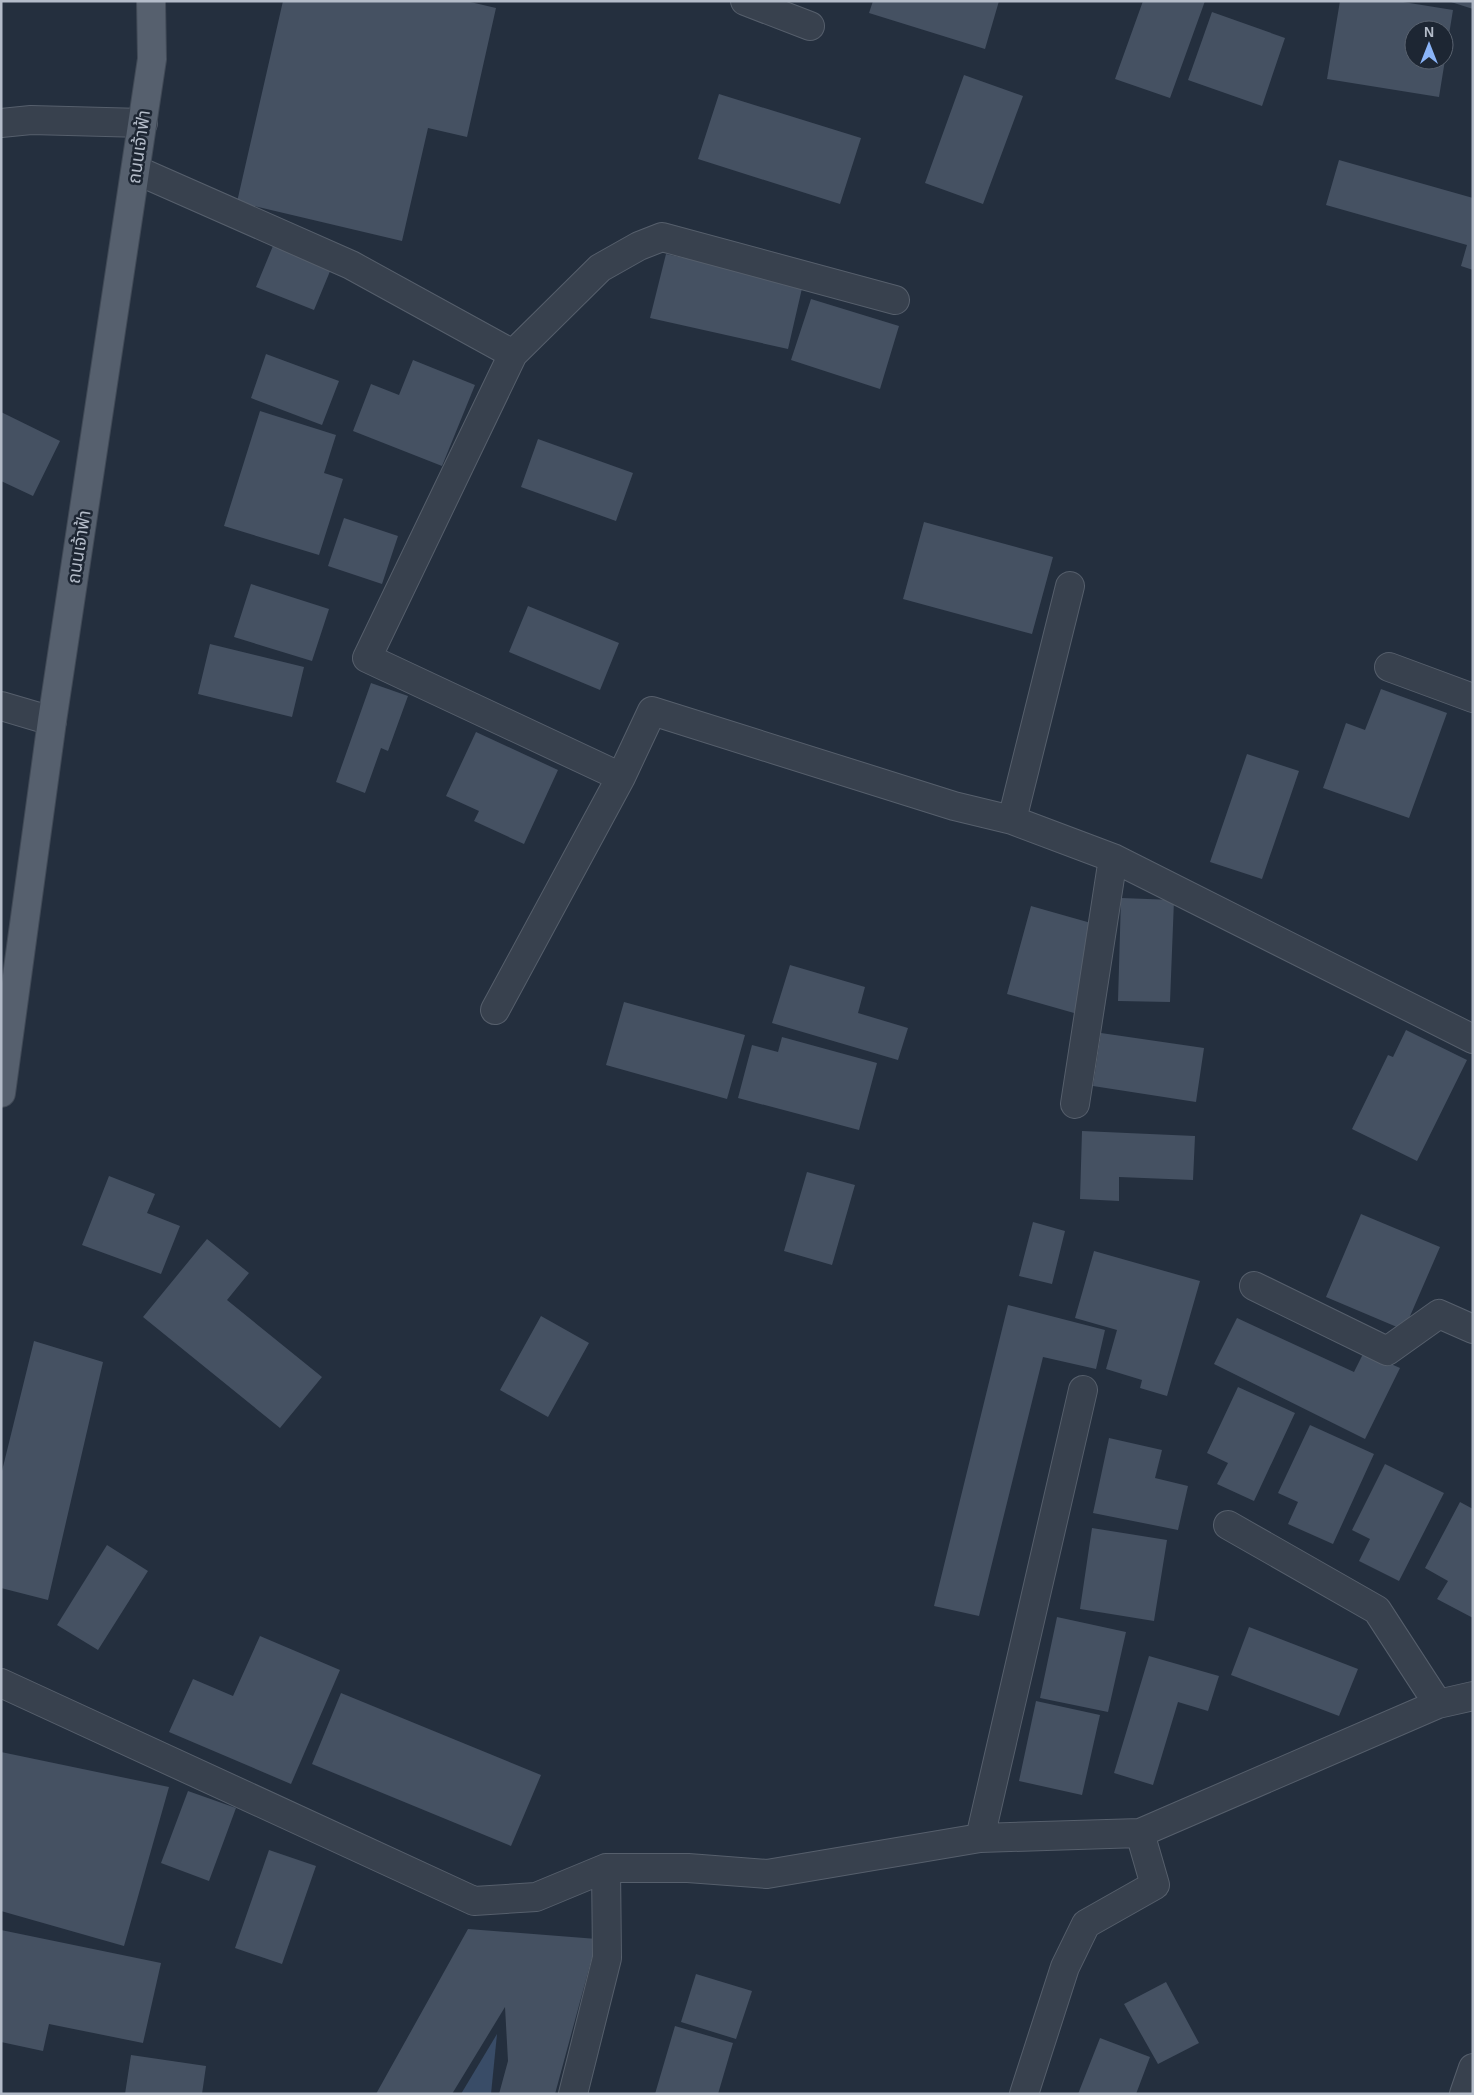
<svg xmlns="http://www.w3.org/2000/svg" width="1474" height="2095" font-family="Arial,'Noto Sans Thai',sans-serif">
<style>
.water{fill:#394c67}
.building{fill:#455162}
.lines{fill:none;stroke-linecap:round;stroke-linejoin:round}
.minor-casing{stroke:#565f6c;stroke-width:30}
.major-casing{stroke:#414a57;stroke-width:30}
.minor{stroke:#38414e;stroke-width:28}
.major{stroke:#56606e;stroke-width:28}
.labels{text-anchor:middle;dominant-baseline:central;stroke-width:5;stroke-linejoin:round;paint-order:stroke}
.street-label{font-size:18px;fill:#b4bcc9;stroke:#1d2633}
</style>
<rect width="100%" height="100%" fill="#242f3e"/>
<path class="water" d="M497,2034L491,2094H461Z"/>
<path class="building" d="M283,1H466L496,8L467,137L428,128L402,241L237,202Z
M873,1H999L985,49L869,13Z
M1143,1H1205L1170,98L1115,79Z
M1340,1H1397L1453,10L1445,59L1444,30H1414V60H1445L1439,97L1327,79Z
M1451,1H1473V9L1451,2Z
M1212,12L1285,38L1262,106L1188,80Z
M964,75L1023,96L983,204L925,183Z
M719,94L861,138L840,204L698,159Z
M1339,160L1473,198V270L1461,266L1467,245L1326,205Z
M275,241L333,264L314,310L256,287Z
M666,254L803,284L788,349L650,318Z
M811,299L899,326L880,389L791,360Z
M266,354L339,381L322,425L251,398Z
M413,360L475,385L442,466L353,431L371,384L399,395Z
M260,411L336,435L324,473L343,479L319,555L224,526Z
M1,412L60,441L33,496L1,481Z
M538,439L633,473L616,521L521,487Z
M344,518L398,536L382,584L328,566Z
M924,522L1053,557L1032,634L903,599Z
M251,584L329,609L312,661L234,637Z
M528,606L619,643L600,690L509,652Z
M210,644L304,667L292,717L198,694Z
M371,683L408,696L388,751L381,748L365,793L336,782Z
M1381,689L1447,713L1409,818L1323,788L1346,723L1365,730Z
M476,732L558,770L524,844L474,821L479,811L446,796Z
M1247,754L1299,771L1262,879L1210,862Z
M1121,898L1174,900L1170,1002L1118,1001Z
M1031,906L1098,925L1074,1013L1007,994Z
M790,965L865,987L858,1013L908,1028L898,1060L772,1023Z
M624,1002L745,1035L727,1099L606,1065Z
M1406,1030L1467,1060L1417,1161L1352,1129L1388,1055L1393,1057Z
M1101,1033L1204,1048L1196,1102L1093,1086Z
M782,1037L877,1063L859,1130L738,1098L752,1045L778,1052Z
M1082,1131L1195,1136L1193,1180L1119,1177V1201L1080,1199Z
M807,1172L855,1185L832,1265L784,1251Z
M109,1176L155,1194L147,1213L180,1226L161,1274L82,1245Z
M1361,1214L1440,1247L1404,1330L1326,1297Z
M1033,1222L1065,1231L1052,1284L1019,1276Z
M207,1239L249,1273L227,1300L322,1377L280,1428L143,1317Z
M1094,1251L1200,1281L1167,1396L1140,1388L1142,1380L1106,1369L1117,1330L1075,1318Z
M1008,1305L1105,1330L1096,1369L1043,1357L979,1616L934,1606Z
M541,1316L589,1343L548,1417L500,1390Z
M1237,1318L1354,1372L1364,1352L1400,1368L1365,1439L1214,1364Z
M34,1341L103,1362L48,1600L1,1588V1475Z
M1238,1387L1295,1413L1254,1501L1217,1484L1228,1463L1207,1453Z
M1310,1425L1374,1454L1333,1544L1288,1524L1298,1502L1278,1493Z
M1109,1438L1162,1450L1155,1478L1188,1486L1178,1530L1093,1513Z
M1385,1464L1444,1493L1399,1581L1359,1561L1370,1539L1352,1530Z
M1460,1502L1473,1509V1618L1437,1599L1448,1581L1425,1568Z
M1092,1528L1167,1540L1154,1621L1080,1609Z
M107,1545L148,1571L98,1650L57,1625Z
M1057,1617L1126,1632L1108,1712L1040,1698Z
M1249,1627L1358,1669L1339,1716L1231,1675Z
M260,1636L340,1670L291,1784L169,1732L193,1679L233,1696Z
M1149,1656L1219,1676L1208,1711L1178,1702L1153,1785L1114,1773Z
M341,1693L541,1775L511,1846L312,1764Z
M1036,1701L1100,1715L1082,1795L1019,1781Z
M1,1752L169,1787L124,1946L1,1911Z
M188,1791L236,1808L209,1881L161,1863Z
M269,1850L316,1866L282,1964L235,1948Z
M468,1929L597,1939L555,2094H499L508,2061L505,2007L452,2094H376Z
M1,1930L161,1963L143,2043L49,2024L43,2051L1,2042Z
M696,1974L752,1991L736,2039L681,2022Z
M1166,1982L1199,2043L1158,2064L1124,2004Z
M675,2026L733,2043L718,2094H655Z
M1100,2038L1150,2057L1136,2094H1078Z
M131,2055L206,2066L202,2094H125Z"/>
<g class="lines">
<defs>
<path id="minor" d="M745,1L810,26
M1,123L31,120L143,123
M136,170L351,265L513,354
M1389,667L1473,698
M1,706L52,721
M621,777L367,658L513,354L600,268L639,246L662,237L895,300
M1012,820L1070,586
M495,1010L621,777L652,711L954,806L1012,820L1113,858L1473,1039
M1075,1104L1113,858
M1254,1286L1387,1351L1439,1314L1473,1329
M1228,1525L1377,1610L1438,1704
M1,1683L474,1901L536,1897L606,1868H688L767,1874L980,1838L1140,1833L1438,1704L1473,1696
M980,1838L1083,1390
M573,2094L607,1958L606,1868
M1024,2094L1065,1967L1086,1924L1155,1885L1140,1833
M1464,2094L1473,2068"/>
<path id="major" d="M1,1093L52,721L152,59L151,1"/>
</defs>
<use href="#minor" class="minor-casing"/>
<use href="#major" class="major-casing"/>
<use href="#minor" class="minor"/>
<use href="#major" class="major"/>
</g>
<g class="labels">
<g class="street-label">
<text transform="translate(139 147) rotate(-82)">ถนนเจ้าฟ้า</text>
<text transform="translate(79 547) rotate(-81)">ถนนเจ้าฟ้า</text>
</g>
</g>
<rect width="1474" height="2095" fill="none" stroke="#b4bcc9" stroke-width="5"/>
<g transform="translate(1429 45)"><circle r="24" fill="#1d2633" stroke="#59626f"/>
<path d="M0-4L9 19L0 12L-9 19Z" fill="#8ab4f8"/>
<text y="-8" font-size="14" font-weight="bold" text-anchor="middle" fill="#b4bcc9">N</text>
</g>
</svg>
